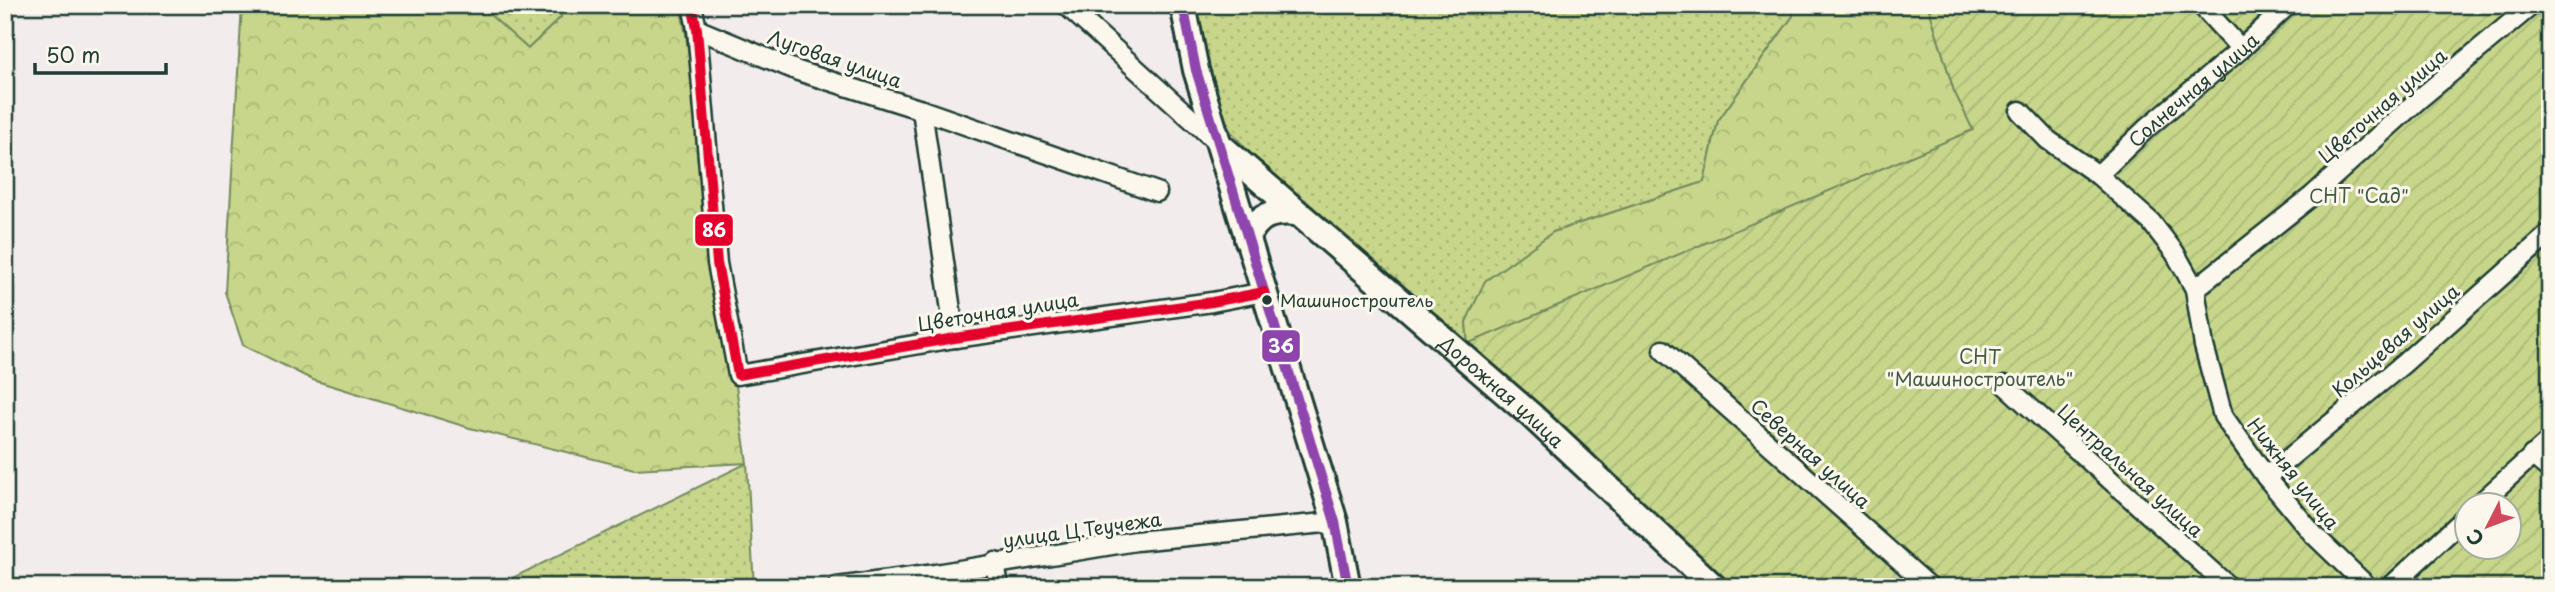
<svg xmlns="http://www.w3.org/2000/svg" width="2555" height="592" font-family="'Playpen Sans',sans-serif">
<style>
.grass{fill:url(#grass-dots);stroke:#738a5f;stroke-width:2}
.forest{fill:url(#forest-crowns);stroke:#738a5f;stroke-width:2}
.garden{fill:url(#garden-furrows);stroke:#738a5f;stroke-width:2;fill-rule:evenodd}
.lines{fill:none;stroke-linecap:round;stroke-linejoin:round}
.street-casing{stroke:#1f3d34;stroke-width:23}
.secondary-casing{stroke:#1f3d34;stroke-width:30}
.street{stroke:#fbf7ec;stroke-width:18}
.secondary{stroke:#fbf7ec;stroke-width:24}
.bus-1-casing{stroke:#fbf7ec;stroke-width:16}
.bus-2-casing{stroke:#fbf7ec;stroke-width:16}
.bus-1{stroke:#8e44ad;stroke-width:10}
.bus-2{stroke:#e4002b;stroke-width:10}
.bus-dot{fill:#1f3d34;stroke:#fbf7ec;stroke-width:2.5}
.labels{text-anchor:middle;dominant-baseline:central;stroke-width:6;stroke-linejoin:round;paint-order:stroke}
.bus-label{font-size:17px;fill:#1f3d34;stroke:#fbf7ec;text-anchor:start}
.street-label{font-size:19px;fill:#1f3d34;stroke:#fbf7ec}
.park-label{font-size:19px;fill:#415c45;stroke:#fbf7ec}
.line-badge{stroke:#fbf7ec;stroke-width:2.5}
.badge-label{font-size:19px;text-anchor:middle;font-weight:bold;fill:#fff}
</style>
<defs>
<pattern id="grass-dots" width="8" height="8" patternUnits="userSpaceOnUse" patternTransform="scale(1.75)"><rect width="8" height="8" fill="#c7d68a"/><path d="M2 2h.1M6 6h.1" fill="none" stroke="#aab978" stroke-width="1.8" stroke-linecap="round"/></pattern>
<pattern id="forest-crowns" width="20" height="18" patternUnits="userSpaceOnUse" patternTransform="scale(1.75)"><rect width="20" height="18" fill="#c7d68a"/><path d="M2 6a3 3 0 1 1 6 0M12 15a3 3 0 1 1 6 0" fill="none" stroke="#aab978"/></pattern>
<pattern id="garden-furrows" width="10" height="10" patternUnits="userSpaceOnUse" patternTransform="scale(1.75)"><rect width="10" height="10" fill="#c7d68a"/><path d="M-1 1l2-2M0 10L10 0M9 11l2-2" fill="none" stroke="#aab978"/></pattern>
</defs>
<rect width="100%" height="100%" fill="#f3ecec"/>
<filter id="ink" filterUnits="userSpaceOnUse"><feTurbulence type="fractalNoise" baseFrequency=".0143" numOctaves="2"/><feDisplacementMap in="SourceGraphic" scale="14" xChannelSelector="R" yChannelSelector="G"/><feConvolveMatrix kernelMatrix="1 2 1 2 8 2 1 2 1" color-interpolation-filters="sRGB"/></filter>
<g filter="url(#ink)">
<path class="grass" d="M479,5H560L561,17L528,49Z
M1195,5H1793V16L1718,121L1704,182L1553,232L1466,322L1468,344L1252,156L1223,122L1207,64Z
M747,463L754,587H494Z"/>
<path class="forest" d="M242,5H479L528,49L561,17L560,5H680L686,35L747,463L634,469L470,428L313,380L243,345L225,292Z
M1793,5H1928L1954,91L1974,130L1468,344L1466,322L1485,281L1553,232L1704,182L1718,121L1793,16Z"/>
<path class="garden" d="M1928,5H2550V587H1714L1455,349L1973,130L1954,91ZM2468,504H2510V546H2468Z"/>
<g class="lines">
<defs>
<g id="street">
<path d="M692,5L697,29L717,263L738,375L955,338L1212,302L1264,292"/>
<path d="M1066,5L1219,144"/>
<path d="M2201,5L2241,49"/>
<path d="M697,29L798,71L922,110L1157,192"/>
<path d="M922,110L955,338"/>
<path d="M2020,111L2048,140L2098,175L2151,222L2175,253L2195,289L2204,346L2223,416L2266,477L2313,534L2368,587"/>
<path id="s1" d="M2098,175L2148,127L2241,49L2288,5"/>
<path d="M2195,289L2312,196L2418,100L2532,5"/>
<path d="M1663,350L1930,587"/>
<path d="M2005,385L2229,587"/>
<path d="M2532,455L2550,470"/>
<path d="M2266,477L2403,364L2550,233"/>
<path d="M2479,504L2550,440"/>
<path d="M995,562L999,587"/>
<path d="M837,587L935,574L1136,541L1335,522"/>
<path d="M2390,587L2468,515"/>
</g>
<g id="secondary">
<path d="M1183,5L1196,70L1335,522L1348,587"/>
<path id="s2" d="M1221,146L1531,415L1714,587"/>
<path d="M1247,239C1257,215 1272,211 1296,213"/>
</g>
</defs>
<use href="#street" class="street-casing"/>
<use href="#secondary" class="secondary-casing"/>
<use href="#street" class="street"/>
<use href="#secondary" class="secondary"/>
<defs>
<path id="bus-1" d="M1183,5L1196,70L1335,522L1348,587"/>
<path id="bus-2" d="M692,5L697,29L717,263L738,375L955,338L1212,302L1264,292"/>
</defs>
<use href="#bus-1" class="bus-1-casing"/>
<use href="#bus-2" class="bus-2-casing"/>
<use href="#bus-1" class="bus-1"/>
<use href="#bus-2" class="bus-2"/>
</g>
</g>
<circle class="bus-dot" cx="1267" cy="300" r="6"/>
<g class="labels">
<g class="bus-label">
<text x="1280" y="300">Машиностроитель</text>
</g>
<g class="street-label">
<text transform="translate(835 58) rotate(19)">Луговая улица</text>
<text stroke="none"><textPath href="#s1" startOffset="128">Солнечная улица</textPath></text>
<text transform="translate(2382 105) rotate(-41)">Цветочная улица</text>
<text transform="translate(998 311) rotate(-9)">Цветочная улица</text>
<text transform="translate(2395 340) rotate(-41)">Кольцевая улица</text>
<text stroke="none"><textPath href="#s2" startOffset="373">Дорожная улица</textPath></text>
<text transform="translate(1811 453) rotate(42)">Северная улица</text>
<text transform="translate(2131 470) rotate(42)">Центральная улица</text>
<text transform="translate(2294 473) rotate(52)">Нижняя улица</text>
<text transform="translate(1082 529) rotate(-8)">улица Ц.Теучежа</text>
</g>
<g class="park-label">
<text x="2359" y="195">СНТ "Сад"</text>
<text x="1980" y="356">СНТ<tspan x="1980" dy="22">"Машиностроитель"</tspan></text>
</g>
</g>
<g class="line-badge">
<rect x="694" y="213" width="40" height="34" rx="7" fill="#e4002b"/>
<rect x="1261" y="329" width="40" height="34" rx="7" fill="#8e44ad"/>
</g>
<g class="badge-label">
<text x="714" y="237">86</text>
<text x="1281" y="353">36</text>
</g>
<rect width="2555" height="592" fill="none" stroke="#fbf7ec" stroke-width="28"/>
<rect x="14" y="14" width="2527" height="564" fill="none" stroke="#1f3d34" stroke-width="2.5" filter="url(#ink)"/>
<g transform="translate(2488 526) rotate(228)"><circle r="33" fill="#fbf7ec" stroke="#a3ada2" stroke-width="2"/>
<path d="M0-5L12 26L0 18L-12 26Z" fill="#d1495b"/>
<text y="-10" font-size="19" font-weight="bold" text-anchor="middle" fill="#1f3d34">С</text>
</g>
<path d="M35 63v10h131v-10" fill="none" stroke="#1f3d34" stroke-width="3.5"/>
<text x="46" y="63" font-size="21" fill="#1f3d34" stroke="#fbf7ec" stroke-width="5" paint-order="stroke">50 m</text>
</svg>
